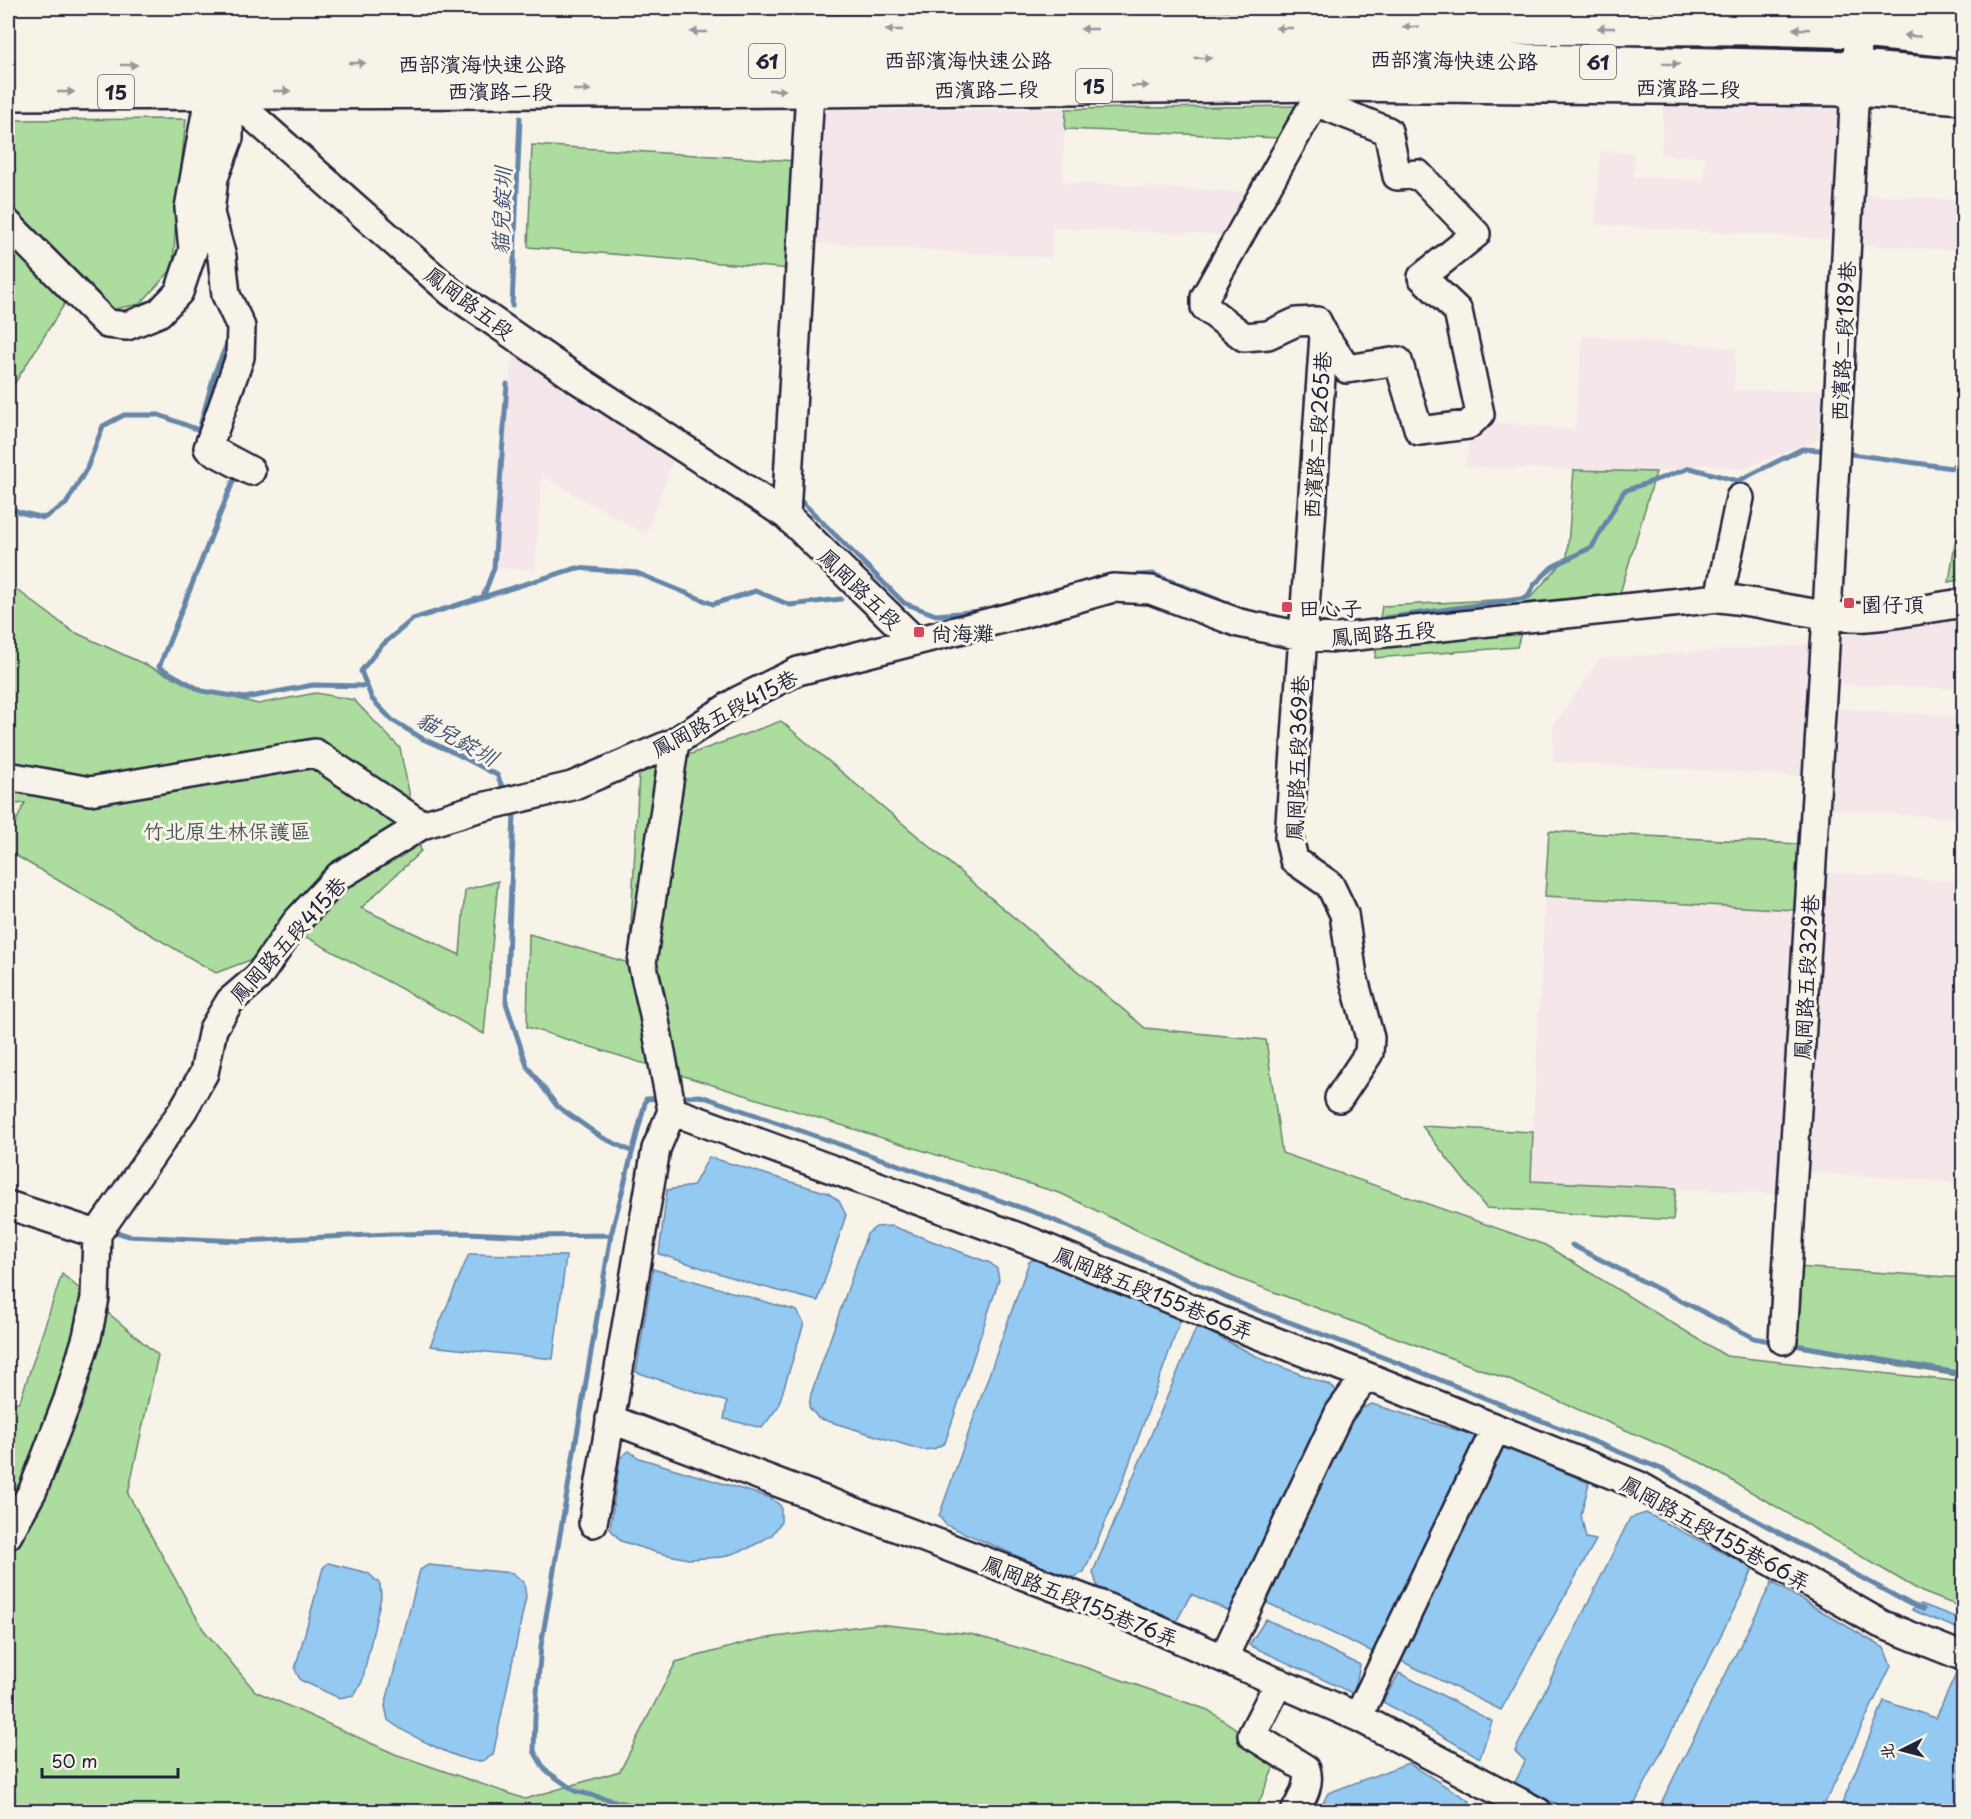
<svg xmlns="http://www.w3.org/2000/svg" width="1971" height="1819" font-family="'Playpen Sans','LXGW WenKai TC',sans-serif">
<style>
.built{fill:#f5e6ea}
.green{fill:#acdd9e;stroke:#67806c;stroke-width:1.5}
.water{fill:#94c9f2;stroke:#6686a9;stroke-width:1.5}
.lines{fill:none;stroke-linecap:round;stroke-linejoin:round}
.stream{stroke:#6686a9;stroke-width:5}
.minor-casing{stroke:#22223b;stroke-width:32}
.major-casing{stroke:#22223b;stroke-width:38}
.highway-casing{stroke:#22223b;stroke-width:38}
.minor{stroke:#f7f3e8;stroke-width:27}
.major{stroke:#f7f3e8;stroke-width:33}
.highway{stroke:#f7f3e8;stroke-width:33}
.oneway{fill:#97959a}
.poi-dot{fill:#d1495b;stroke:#f7f3e8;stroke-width:2}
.labels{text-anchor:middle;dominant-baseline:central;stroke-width:6;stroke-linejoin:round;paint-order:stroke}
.shield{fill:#f7f3e8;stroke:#62616f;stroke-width:1.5}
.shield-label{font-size:20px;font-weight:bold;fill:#22223b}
.street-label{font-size:21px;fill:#22223b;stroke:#f7f3e8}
.poi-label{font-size:21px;fill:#22223b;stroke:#f7f3e8;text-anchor:start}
.park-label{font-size:21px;fill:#4b5a59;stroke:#f7f3e8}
.water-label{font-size:22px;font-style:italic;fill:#445472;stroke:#f7f3e8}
</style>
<rect width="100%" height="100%" fill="#f7f3e8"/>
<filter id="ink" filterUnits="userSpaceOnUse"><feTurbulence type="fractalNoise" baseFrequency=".0167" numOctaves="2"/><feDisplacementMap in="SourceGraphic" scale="12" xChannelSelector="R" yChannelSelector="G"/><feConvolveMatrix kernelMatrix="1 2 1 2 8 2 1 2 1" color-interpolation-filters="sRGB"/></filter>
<g filter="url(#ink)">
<path class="built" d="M1664,93L1842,103L1834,239L1595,225L1600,151L1634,153V177L1704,180L1705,157L1661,155Z
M1066,109L1062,182L1247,192L1223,235L1052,228L1051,258L812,243L820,110Z
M1861,194L1963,200V251L1858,245Z
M1583,336L1736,348L1734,390H1823L1818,439L1741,470L1706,464L1656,472L1465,467L1470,438L1488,421L1575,430Z
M512,350L673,461L646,535L542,476L535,570L494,568Z
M1963,613V689L1834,684L1835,632Z
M1812,644L1802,776L1553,762V726L1600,658Z
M1834,708L1963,717V819L1827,809Z
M1822,872L1963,882V1183L1801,1172Z
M1545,896L1795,910L1780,1194L1530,1181Z"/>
<path class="green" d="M1298,106L1280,138L1065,129L1066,109Z
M186,119L176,217L173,268L140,304L114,309L8,202V120Z
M532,145L797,161L791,269L528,247Z
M11,245L65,303L8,394V250Z
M1574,470L1656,472L1618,600L1380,618L1382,606L1530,598L1567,557Z
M1963,491V579L1949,582Z
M8,583L72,631L196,688L258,704L316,693L354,700L400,748L421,851L361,908L460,955L465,890L498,881L484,1034L308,938L216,973L8,851V838L25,803L8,805Z
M1523,625L1517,647L1375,658L1378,639Z
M781,721L1145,1028L1266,1040L1282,1153L1545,1245L1726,1356L1963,1382V1608L1922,1592L1700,1462L1507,1379L1234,1277L1062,1194L527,1027L529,934L629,963L639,773Z
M1549,831L1799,844L1795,910L1545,896Z
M1422,1126L1533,1132L1531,1181L1676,1188L1673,1220L1486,1208Z
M1795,1267L1963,1278V1377L1790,1346Z
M62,1274L158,1355L128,1494L203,1629L255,1691L395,1754L525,1799L620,1771L676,1662L760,1639L877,1624L970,1634L1073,1663L1208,1710L1278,1757L1255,1812H8V1406L20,1401Z"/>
<path class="water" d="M709,1157L828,1193L839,1201L846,1215L818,1301L752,1284L659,1254L667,1190L693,1186Z
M892,1226L990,1263L997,1269L999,1280L945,1443L934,1449L922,1450L818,1418L809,1407L811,1394L867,1234L876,1227Z
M469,1254L566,1256L553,1359L430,1346Z
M1041,1255L1182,1316L1123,1481L1084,1572L1075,1577L1068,1578L946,1525L939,1516L1029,1262Z
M653,1269L797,1311L804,1323L778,1407L762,1428L724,1419L727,1402L636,1372Z
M1197,1326L1266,1361L1329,1385L1340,1393L1238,1615L1191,1594L1174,1626L1099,1592L1093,1572Z
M1372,1404L1479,1437L1377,1654L1267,1603L1353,1412Z
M1501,1445L1589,1483L1581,1515L1586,1538L1596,1540L1501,1710L1401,1661Z
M629,1451L639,1458L771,1498L781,1506V1522L772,1535L749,1548L723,1557L688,1559L655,1552L621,1541L610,1529L620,1458Z
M1646,1513L1753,1568L1743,1592L1631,1811H1570L1515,1783L1525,1761L1515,1751L1630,1518Z
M328,1563L368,1573L380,1584L381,1597L362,1682L354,1695L339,1698L300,1680L295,1669L323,1568Z
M428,1565L513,1573L524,1583L526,1597L493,1755C489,1757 484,1761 480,1761C464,1764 401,1731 388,1720L385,1706L420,1570Z
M1772,1582L1884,1648L1891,1666L1821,1811H1657Z
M1921,1604L1963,1620V1631L1912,1610Z
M1266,1619L1360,1665L1354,1694L1249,1645Z
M1399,1673L1492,1721L1480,1758L1383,1702Z
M1956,1674L1963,1678V1811H1839L1884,1701L1936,1718Z
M1408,1763L1470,1801L1467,1811H1319L1328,1793Z"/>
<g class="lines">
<path class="stream" d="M512,306L520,118
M1851,454L1952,468L1964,453
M234,479L159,667L202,691L245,698L313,685L367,686
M797,497L904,603L936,615L982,611
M8,506L19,512L44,518L66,504L87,468L103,426L124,415H159L199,430L215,372L230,337
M1125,576L1153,574L1252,613
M483,597L577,568L637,573L713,604L756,591L790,605L841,599
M1000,606L1043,594
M1385,618L1527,598L1534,585L1552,567L1592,547L1624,491L1690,468L1738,481L1802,449L1821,450
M505,793L497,775L457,754L423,739L392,720L372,699L361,671L381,646L413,619L483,597L494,568L507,384
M511,807L514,815L506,1003L527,1066L557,1106L601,1137L631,1151
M676,1097L701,1096L1042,1215L1249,1307L1398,1363L1664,1470L1910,1604L1923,1609
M116,1232L129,1236L240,1241L391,1234L467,1233L535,1236L611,1235
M1572,1245L1754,1338L1775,1342
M1790,1344L1964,1374
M658,1812L575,1791L545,1770L534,1751L535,1716L541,1646L611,1235L646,1099L661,1098"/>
<defs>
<path id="minor" d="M216,84L452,293L574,377L786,515L914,640
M224,91L229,118V138L214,178L210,213L222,257L226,295L241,327L240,357L208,448L251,471
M1315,102L1388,131L1397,176L1418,174L1476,234L1422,277L1458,311L1480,414L1468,425L1419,431L1398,361L1347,369L1324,335
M8,224L107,324L127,326L159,313L179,292L193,250L189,208L208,102L224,91
M786,515L810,90
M1719,598L1740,498
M8,776L90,791L315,753L422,825
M1339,1098L1369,1053L1370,1038L1353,976L1344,914L1330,885L1294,860L1289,837L1324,335L1317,321L1296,322L1268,335L1244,337L1205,307V297L1340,57L1343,8
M672,1111L1032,1242L1222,1321L1366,1376L1638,1485L1881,1624L1964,1657
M672,1111L653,1010L642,963L675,742
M8,1205L97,1234
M1783,1340L1827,614L1856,68L1861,11
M610,1419L1101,1605L1358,1717L1538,1812
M593,1523L656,1149L672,1111
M8,1535L33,1490L68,1399L87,1337L95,1298L97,1234L183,1110L204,1073L213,1029L230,1001L258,977L296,922L339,876L422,825L478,808L572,786L675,742L739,700L798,671L1018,615L1113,588L1151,590L1239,623L1302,636L1338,638L1719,598C1767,602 1820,619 1867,617C1899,615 1932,607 1964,603
M1224,1657L1339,1413L1366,1376
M1279,1682L1252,1735L1306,1769C1311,1784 1302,1798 1295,1812
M1358,1717L1496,1428"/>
<path id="major" d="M1816,8L1964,16
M8,13L317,12L646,8
M8,93L810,90L1325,84L1855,89L1964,97"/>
<path id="highway" d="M8,37L1343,27L1756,28L1860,31L1964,41
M8,66L1340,57L1856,68L1964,77"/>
</defs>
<use href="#minor" class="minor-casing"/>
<use href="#major" class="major-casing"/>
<use href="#highway" class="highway-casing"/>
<use href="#minor" class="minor"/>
<use href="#major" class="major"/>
<use href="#highway" class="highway"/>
</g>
<defs><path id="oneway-solid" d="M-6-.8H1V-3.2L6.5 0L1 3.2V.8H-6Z" transform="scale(1.5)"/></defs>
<g class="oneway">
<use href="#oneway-solid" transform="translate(1411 27) rotate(-180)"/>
<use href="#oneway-solid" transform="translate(1284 28) rotate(180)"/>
<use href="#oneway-solid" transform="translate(1606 28) rotate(-180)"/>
<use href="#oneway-solid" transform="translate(1089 29) rotate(180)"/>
<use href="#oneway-solid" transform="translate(1801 29) rotate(-178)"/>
<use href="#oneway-solid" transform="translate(894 30) rotate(180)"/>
<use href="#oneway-solid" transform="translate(699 32) rotate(180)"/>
<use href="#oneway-solid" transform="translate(1912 36) rotate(-175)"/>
<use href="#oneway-solid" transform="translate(1203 58)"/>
<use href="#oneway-solid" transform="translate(357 63)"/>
<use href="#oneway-solid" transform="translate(1671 64) rotate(1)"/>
<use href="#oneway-solid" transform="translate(129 65)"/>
<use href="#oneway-solid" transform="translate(1140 86) rotate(-1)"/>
<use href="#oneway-solid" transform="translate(582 90)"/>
<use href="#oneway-solid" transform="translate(777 90)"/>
<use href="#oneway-solid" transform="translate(282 91)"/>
<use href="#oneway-solid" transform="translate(66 92)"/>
</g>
</g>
<g class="poi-dot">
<rect x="1843" y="597" width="12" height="12" rx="3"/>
<rect x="1281" y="601" width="12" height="12" rx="3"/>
<rect x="913" y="626" width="12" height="12" rx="3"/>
</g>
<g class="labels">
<g class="shield">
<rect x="749" y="44" width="36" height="34" rx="4.5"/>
<rect x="1580" y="45" width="36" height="34" rx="4.5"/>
<rect x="1076" y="69" width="36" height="34" rx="4.5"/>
<rect x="98" y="75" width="36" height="34" rx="4.5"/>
</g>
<g class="shield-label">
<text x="767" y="61">61</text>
<text x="1598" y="62">61</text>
<text x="1094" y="86">15</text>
<text x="116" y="92">15</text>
</g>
<g class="street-label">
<text x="968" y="59">西部濱海快速公路</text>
<text transform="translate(1454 59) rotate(1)">西部濱海快速公路</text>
<text x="482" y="63">西部濱海快速公路</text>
<text transform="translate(1688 87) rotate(1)">西濱路二段</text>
<text transform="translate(986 88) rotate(-1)">西濱路二段</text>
<text x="500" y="90">西濱路二段</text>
<text transform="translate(470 302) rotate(37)">鳳岡路五段</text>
<text transform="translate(1842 341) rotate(-87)">西濱路二段189巷</text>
<text transform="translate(1316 435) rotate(-86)">西濱路二段265巷</text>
<text transform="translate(861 588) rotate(44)">鳳岡路五段</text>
<text transform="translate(1383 632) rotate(-5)">鳳岡路五段</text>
<text transform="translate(724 712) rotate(-28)">鳳岡路五段415巷</text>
<text transform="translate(1296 758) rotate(-88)">鳳岡路五段369巷</text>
<text transform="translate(287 939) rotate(-48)">鳳岡路五段415巷</text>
<text transform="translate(1805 977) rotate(-87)">鳳岡路五段329巷</text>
<text transform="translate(1154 1292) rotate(22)">鳳岡路五段155巷66弄</text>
<text transform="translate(1716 1532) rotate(29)">鳳岡路五段155巷66弄</text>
<text transform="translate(1081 1600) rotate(22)">鳳岡路五段155巷76弄</text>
</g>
<g class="poi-label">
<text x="1861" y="603">園仔頂</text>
<text x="1299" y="607">田心子</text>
<text x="931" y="632">尚海灘</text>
</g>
<g class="park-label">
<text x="227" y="830">竹北原生林保護區</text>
</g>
<g class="water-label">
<text transform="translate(500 211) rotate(-88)">貓兒錠圳</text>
<text transform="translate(458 737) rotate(29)">貓兒錠圳</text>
</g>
</g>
<rect width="1971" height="1819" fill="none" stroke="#f7f3e8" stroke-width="30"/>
<rect x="15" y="15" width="1941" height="1789" fill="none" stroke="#22223b" stroke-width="2" filter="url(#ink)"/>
<g transform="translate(1902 1750) rotate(264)" stroke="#f7f3e8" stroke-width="4.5" paint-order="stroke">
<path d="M0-4.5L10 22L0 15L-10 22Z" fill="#22223b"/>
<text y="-9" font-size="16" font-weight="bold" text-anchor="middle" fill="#22223b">北</text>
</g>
<path d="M42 1768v9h136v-9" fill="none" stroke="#22223b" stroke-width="3"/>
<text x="51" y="1768" font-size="18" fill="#22223b" stroke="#f7f3e8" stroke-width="4.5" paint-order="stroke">50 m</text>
</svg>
